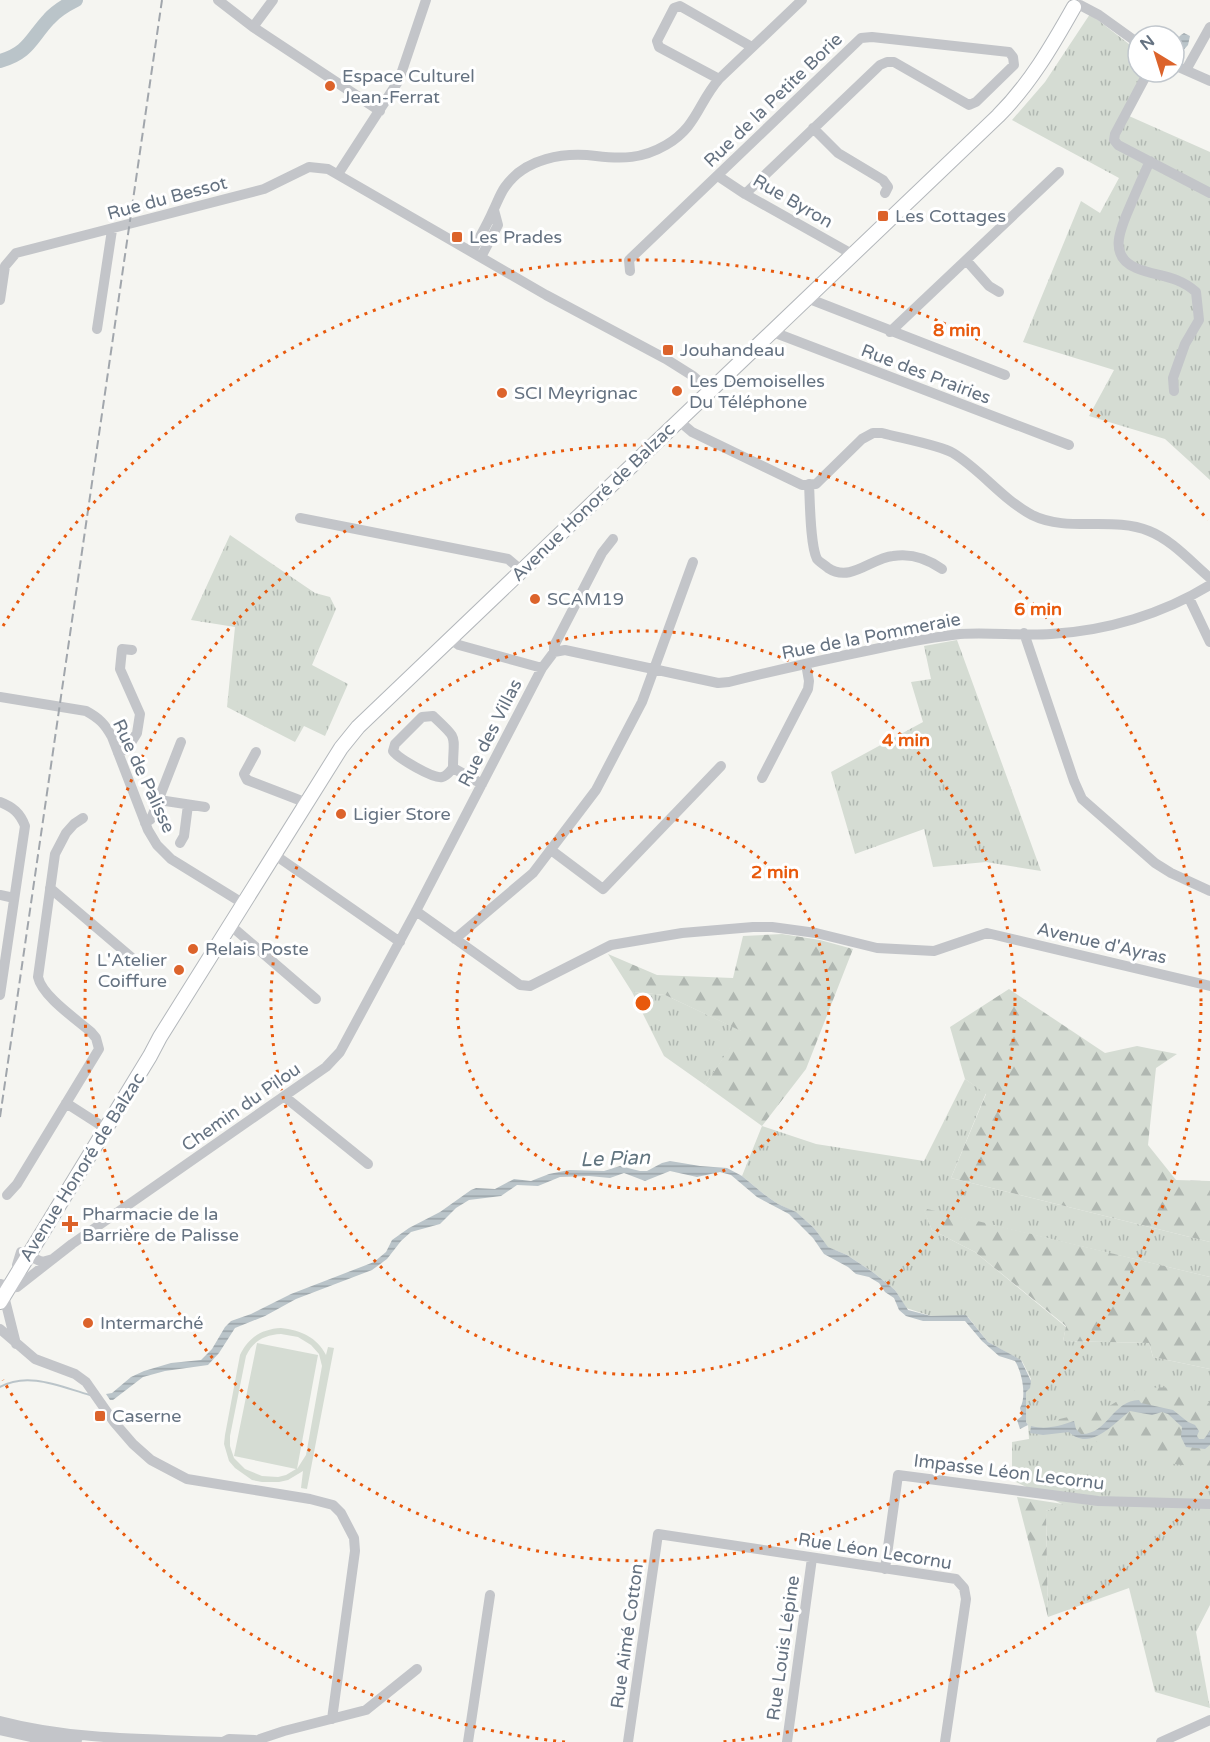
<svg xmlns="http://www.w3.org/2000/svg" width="1210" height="1742" font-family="'Varela Round',sans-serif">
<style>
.grass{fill:url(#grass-tufts)}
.forest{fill:url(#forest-firs)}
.pitch{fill:#d5dcd3;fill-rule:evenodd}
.water{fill:url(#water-rules)}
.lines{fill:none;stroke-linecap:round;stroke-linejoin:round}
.stream{stroke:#bac4c9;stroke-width:2}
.river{stroke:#bac4c9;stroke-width:14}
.major-casing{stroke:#b3b7bb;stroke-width:16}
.minor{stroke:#c3c5c9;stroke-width:10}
.major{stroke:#fff;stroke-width:14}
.rail{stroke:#a1a6ac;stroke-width:2;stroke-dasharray:9 4.5;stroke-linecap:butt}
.ring{fill:none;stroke:#e8590c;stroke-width:3;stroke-dasharray:3 6}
.poi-dot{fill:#dc632b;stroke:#fff;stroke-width:2}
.labels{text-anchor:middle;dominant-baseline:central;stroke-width:6;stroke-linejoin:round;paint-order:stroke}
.poi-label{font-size:18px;fill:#657281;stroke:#fff;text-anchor:start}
.street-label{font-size:18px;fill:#657281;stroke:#fff}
.water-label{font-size:20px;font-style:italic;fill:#61747f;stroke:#fff}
.centre{fill:#e8590c;stroke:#fff;stroke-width:3}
.ring-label{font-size:18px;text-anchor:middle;font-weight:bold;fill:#e8590c;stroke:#fff;stroke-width:6;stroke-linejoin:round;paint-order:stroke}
</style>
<defs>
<pattern id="grass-tufts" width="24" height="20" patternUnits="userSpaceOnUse" patternTransform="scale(1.5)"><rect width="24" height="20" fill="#d5dcd3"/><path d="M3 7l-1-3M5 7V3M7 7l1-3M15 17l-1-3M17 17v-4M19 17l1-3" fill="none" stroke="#b0b7b1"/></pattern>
<pattern id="forest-firs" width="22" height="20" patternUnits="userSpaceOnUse" patternTransform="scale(1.5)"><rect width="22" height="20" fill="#d5dcd3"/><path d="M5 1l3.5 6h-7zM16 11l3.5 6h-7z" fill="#b0b7b1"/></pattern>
<pattern id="water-rules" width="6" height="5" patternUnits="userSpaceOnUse" patternTransform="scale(1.5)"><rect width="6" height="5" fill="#bac4c9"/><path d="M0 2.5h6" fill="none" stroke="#9ba4a9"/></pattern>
</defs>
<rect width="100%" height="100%" fill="#f5f5f1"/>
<path class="grass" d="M1090,14L1138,51V72H1151L1129,116L1210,152V480L1165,439L1089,416L1114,370L1023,342L1081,201L1100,213L1119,178L1012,120L1045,82Z
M230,535L315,593L330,597L336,609L312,665L348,684L325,736L304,726L295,742L227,707L235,627L191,620Z
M957,640L1041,871L986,862L933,867L924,829L855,854L831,772L923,722L911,682L931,679L924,646Z
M632,992L665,995L742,1031L705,1085L664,1056Z
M965,1079L986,1093L951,1178L1210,1242V1277L924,1209L932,1230L975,1252L1066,1327L1063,1341L1149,1343L1153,1357L1210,1369V1605L1196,1632L1210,1708L1155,1692L1129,1588L1048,1617L1046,1511L1062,1504L1012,1480V1442L1029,1439L1028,1425L1026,1422V1392L1031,1379L1022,1361L988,1342L968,1317L931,1316L906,1308L895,1290L874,1273L847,1255L827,1247L814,1228L804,1219L795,1212L778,1204L765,1195L742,1176L762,1126L816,1144L924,1161Z"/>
<path class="forest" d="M782,934L820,940L853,949L806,1069L762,1126L705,1085L741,1031L665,995L632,992L608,954L657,975L733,978L743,936Z
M1009,989L1105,1053L1137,1046L1177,1054L1156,1068L1148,1145L1176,1180L1210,1181V1242L951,1178L986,1094L965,1079L950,1027Z
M923,1208L1210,1277V1369L1153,1357L1149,1343L1063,1341L1066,1326L975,1252L932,1230Z
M1179,1387L1210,1404V1469L1153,1461L1127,1435L1109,1447L1047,1422L1106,1408L1139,1388Z
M1017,1497L1063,1504L1046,1511L1048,1617Z"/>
<path class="pitch" d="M281,1328C300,1330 317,1337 326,1355L328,1347L334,1348L307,1489L301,1488L303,1471L288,1480L279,1482H262L252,1480L235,1468L229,1461L224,1444L225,1435L240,1355C249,1337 262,1329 281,1328ZM281,1334L298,1337L311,1345L319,1354L322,1366L306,1455L297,1469L318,1355L257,1343L234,1456L296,1469L286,1475L278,1477L262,1476L245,1469L234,1458L230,1446V1436L246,1356C253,1341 264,1335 281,1334Z"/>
<path class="water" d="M1184,33L1190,36L1188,45L1179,55H1174C1174,46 1176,37 1184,33Z
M670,1161L700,1166L727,1168L742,1176L765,1195L778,1204L796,1212L804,1219L814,1228L828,1247L847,1255L874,1273L895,1290L908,1310L931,1316L966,1315L988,1342L1021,1360L1031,1381L1030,1388L1026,1392V1422L1028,1425L1020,1429L1017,1420L1022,1416L1020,1408C1027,1397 1022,1372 1015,1361L999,1356L982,1341L965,1321H923L906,1316L899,1310L894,1298L885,1292L879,1283L869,1277L856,1274L848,1267L824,1254L813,1238L789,1214L757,1197L731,1175L720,1172L697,1177L670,1171L645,1181L624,1173L610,1178L589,1176L560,1177L538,1186L517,1185L501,1196L469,1200L456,1208L440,1224L411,1232L401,1241L387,1259L372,1270L296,1299L265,1316L235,1328L219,1353L208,1365L165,1371L143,1377L113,1400H110L106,1394L112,1393L131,1377L144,1371L171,1363L201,1360L212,1349L225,1327L231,1321L251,1314L291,1294L374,1262L386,1252L392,1240L409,1228L440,1212L471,1190L476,1188L495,1189L514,1179L531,1181L549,1174L569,1170L604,1171L620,1166L640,1171H647L662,1163Z
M1139,1400L1141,1403L1173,1410L1188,1422L1195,1425L1199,1431L1197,1436L1199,1439H1204L1210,1431V1445L1205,1449L1186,1447L1181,1437L1182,1427L1168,1414L1162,1412L1152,1415L1130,1411C1113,1424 1090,1452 1069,1432L1043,1435L1030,1433L1031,1426C1046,1430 1059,1426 1074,1421L1076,1429L1081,1434C1107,1435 1113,1400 1139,1400Z"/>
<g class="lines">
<path class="stream" d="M0,1387C28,1371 61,1387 90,1395"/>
<path class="river" d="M0,61C29,53 31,38 49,19C57,10 66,5 76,0"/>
<defs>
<path id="major" d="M0,1302L150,1056L160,1037L341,748L358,727L998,116C1030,84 1052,46 1074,7"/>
</defs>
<use href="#major" class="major-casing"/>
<path class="minor" d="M218,0L253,27L380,111
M1080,5L1099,15L1138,43
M253,27L273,0
M1174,65L1210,81
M1186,70L1210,27
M1148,72L1115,134L1114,140L1118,145L1210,193
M719,79L659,47L657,41L674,8L680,6L752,47
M813,128L838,153L883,180L888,187L885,193
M1150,161C1143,176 1137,190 1131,204C1122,226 1106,255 1136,268C1158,277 1177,275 1196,292L1199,320L1185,344L1173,378L1174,391
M338,174L399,80L426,0
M718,176L745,194L852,254
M472,252C479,238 487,225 493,211C497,203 500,194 505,187C525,158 564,152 596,156C622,159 642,159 666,145C697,127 698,103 719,79L802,0
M481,257L498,225L494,210
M966,260L989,286L999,292
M630,271L629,260L861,38L872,37L1009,52L1013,57L1014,65L976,102L969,105L894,62H887L880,65L745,194
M807,298L1005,375
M0,300L5,266L16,253L264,189L309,167L328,169L546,295L666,359L693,376L710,391
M97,329L112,230
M773,332L1069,445
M890,332L1059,172
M679,421L692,432L802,485L816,484L862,439L873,433H882C900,438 939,445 953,453C981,470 1002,499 1032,515C1068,533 1112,516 1149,531C1172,540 1191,562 1210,578
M809,484C810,501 810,545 817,559C819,562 825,565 828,568C851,583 871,558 893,556C911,553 928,559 942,569
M300,518L508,559L521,570
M1189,598L1210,642
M1024,633L1074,781L1082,799L1155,863L1171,873L1210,891
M450,639L459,645L542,668
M554,652V646L602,553L613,539
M0,697L86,711C99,718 105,724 112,737L148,830L157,845L171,859L244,904
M433,716C460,741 453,734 453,768C450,771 447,776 442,777C433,779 398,758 393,751L395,744L422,717Z
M256,752L244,774L247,780L307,803
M118,753L127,749L137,733L140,714L120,669L122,649L132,650
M453,768L482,784
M762,778L808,689L809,681L806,664
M159,800L205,807
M0,802C13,807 20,813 25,826L0,995
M145,823L151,819L181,742
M180,843L184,836L188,805
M551,850L603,889L721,766
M275,855L400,942
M50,888L131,957
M0,895L14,898
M416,911L520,985L530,986L611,945L682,933L753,927H772L816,933L877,948L934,951L987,933L1210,986
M230,925L316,999
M455,939L533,873L596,790L642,702L693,562
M285,1097L368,1164
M66,1103L105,1128
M7,1195L17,1184L99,1049L96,1038L91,1032C76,1019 42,996 38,977L55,854L66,833L74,824L83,818
M19,1269L17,1265L21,1252L42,1262L53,1259
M0,1288L1,1284L9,1288L17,1287L72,1244L326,1067L340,1052L416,911L542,668L554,652L565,650L718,683L729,682C777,670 826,659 875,649C903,643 932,637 960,634C990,632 1021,636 1051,634C1106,631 1163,614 1210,585
M4,1296L16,1344
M0,1329L35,1359L75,1374L86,1382L114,1422L133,1444L151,1460L187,1479L310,1499L333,1505L341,1513L354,1538L355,1551L332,1719
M885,1569L898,1475L1098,1501L1210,1504
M0,1721C72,1740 149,1739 223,1742L229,1739L255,1740
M0,1730L40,1739L77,1740
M260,1739L284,1731L366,1710L417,1669
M468,1742L490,1595
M628,1742L658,1534L956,1579L964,1588L966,1599L945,1742
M787,1742L812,1558
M1161,1742L1210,1720"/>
<use href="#major" class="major"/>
<path class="rail" d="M0,1117L162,0"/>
</g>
<g class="ring">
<circle cx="643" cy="1003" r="186"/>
<circle cx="643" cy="1003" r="372"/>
<circle cx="643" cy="1003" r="558"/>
<path d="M1208 1486A743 743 0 0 1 721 1742M565 1742A743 743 0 0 1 3 1380M3 626A743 743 0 0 1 1208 520"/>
</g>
<g class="poi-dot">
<circle cx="330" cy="86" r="6"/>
<rect x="877" y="210" width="12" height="12" rx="3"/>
<rect x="451" y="231" width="12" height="12" rx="3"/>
<rect x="662" y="344" width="12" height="12" rx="3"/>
<circle cx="677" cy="391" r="6"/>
<circle cx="502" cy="393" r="6"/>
<circle cx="535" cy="599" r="6"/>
<circle cx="341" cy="814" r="6"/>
<circle cx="193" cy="949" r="6"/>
<circle cx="179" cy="970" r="6"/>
<path d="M67 1215h6v6h6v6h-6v6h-6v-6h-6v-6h6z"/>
<circle cx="88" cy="1323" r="6"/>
<rect x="94" y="1410" width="12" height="12" rx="3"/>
</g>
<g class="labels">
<g class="poi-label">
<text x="342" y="76">Espace Culturel<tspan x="342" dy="21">Jean-Ferrat</tspan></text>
<text x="895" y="216">Les Cottages</text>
<text x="469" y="237">Les Prades</text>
<text x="680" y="350">Jouhandeau</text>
<text x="689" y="381">Les Demoiselles<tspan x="689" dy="21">Du Téléphone</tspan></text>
<text x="514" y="393">SCI Meyrignac</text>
<text x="547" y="599">SCAM19</text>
<text x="353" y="814">Ligier Store</text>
<text x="205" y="949">Relais Poste</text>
<text x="167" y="960" text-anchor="end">L'Atelier<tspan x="167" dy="21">Coiffure</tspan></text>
<text x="82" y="1214">Pharmacie de la<tspan x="82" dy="21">Barrière de Palisse</tspan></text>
<text x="100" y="1323">Intermarché</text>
<text x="112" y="1416">Caserne</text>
</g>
<g class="street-label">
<text transform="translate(773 100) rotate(-44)">Rue de la Petite Borie</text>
<text transform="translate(167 198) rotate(-15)">Rue du Bessot</text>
<text transform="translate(793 201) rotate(30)">Rue Byron</text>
<text transform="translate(926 374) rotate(21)">Rue des Prairies</text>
<text transform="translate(593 502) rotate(-44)">Avenue Honoré de Balzac</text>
<text transform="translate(871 636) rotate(-11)">Rue de la Pommeraie</text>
<text transform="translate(490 733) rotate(-63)">Rue des Villas</text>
<text transform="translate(144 776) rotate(65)">Rue de Palisse</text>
<text transform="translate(1102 943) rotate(13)">Avenue d'Ayras</text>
<text transform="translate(241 1107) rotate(-35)">Chemin du Pilou</text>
<text transform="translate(82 1167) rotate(-58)">Avenue Honoré de Balzac</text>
<text transform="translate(1009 1472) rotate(7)">Impasse Léon Lecornu</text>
<text transform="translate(875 1551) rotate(9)">Rue Léon Lecornu</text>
<text transform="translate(627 1636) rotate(-82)">Rue Aimé Cotton</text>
<text transform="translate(783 1648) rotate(-82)">Rue Louis Lépine</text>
</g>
<g class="water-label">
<text transform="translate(615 1159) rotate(-2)">Le Pian</text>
</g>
</g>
<circle cx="643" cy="1003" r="9" class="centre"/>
<g class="ring-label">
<text x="957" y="336">8 min</text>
<text x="1038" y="615">6 min</text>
<text x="906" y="746">4 min</text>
<text x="775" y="878">2 min</text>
</g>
<g transform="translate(1156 54) rotate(322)"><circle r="28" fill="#ffffff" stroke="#c1c7cd" stroke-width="1.5"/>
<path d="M0-4.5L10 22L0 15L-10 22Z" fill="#dc632b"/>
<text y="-9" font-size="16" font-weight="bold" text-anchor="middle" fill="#657281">N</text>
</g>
</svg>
